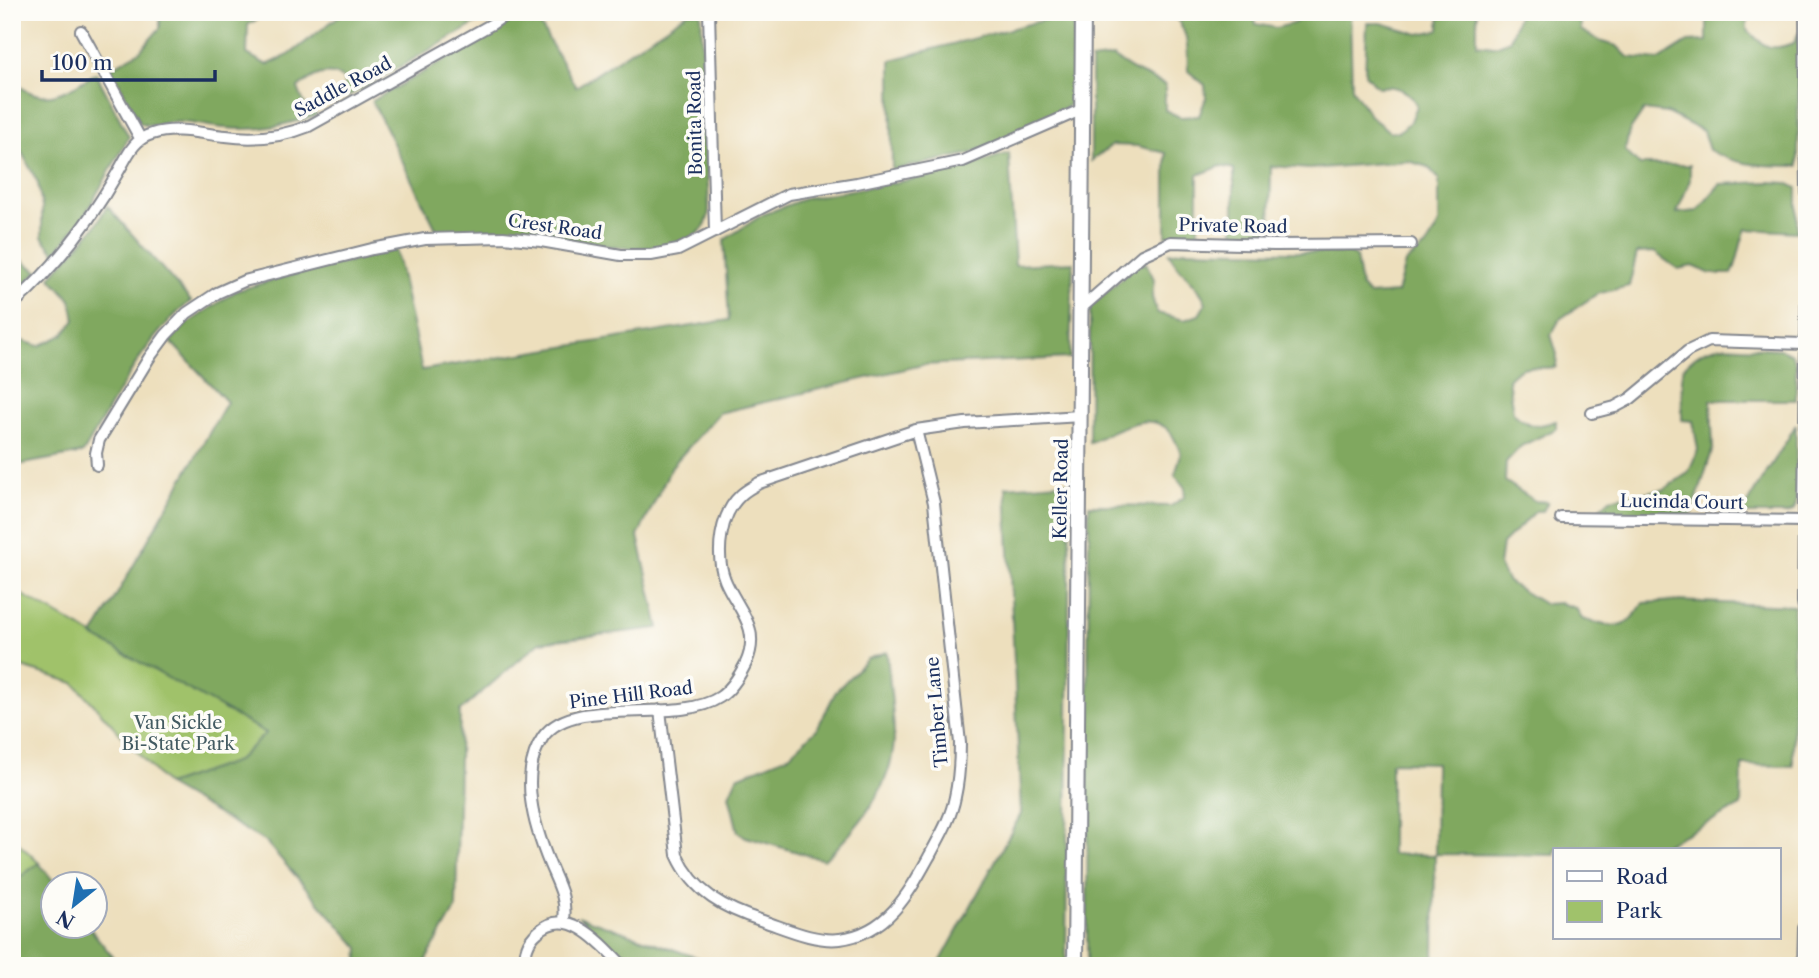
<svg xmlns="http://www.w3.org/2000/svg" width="1819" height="978" font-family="'Libre Caslon Text',serif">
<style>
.green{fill:#a0c26b;stroke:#5e7864;stroke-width:2}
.forest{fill:#80a85f;stroke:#4e6c5e;stroke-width:2}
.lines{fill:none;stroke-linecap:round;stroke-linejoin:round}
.minor-casing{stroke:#84878e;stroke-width:14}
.tertiary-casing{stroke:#84878e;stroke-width:18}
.minor{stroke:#fff;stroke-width:10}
.tertiary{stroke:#fff;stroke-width:14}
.labels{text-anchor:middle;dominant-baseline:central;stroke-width:7;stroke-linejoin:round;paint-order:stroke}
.street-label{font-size:18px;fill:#1b2f5e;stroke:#fdfcf7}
.park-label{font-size:18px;fill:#435b62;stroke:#fdfcf7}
</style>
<rect width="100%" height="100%" fill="#fdfcf7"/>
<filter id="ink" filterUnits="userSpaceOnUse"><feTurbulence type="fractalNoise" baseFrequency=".0143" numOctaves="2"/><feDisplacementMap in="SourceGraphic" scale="14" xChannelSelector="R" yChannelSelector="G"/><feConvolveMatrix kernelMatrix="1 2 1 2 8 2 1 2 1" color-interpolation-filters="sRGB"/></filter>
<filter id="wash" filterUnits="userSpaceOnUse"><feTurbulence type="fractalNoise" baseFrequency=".00686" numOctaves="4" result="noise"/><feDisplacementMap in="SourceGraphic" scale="28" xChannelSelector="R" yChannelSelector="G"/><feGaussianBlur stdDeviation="1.57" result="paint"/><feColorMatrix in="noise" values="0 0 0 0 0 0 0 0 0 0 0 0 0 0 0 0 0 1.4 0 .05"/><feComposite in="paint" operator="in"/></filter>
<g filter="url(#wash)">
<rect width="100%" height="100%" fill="#eddfbd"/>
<path class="green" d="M12,589L266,733L237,761L167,785L74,683L12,664Z
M12,837L39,863L12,883Z"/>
<path class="forest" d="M160,12H245L256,20L248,25L247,54L267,65L289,55L344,12H496L347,97L343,78C326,68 312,76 298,88L304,103L317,115C286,125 258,132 226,128C209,127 193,122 177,122C163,122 153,129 140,123L111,68L140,51L160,28Z
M525,12H533L576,87L689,12H701L709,210C708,230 697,236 679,242C627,258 576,238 524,232C495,228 466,230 437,231L372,101L492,34Z
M1074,12V92L1072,102L1065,108L1005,139L969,154L892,170L891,60Z
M1171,12H1253L1256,24L1276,28L1295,23L1302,12H1350L1352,88L1371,117L1390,132H1399L1411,121L1417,106C1409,89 1394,85 1378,87L1365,74L1367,23H1381L1419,34L1439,30L1440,12H1477V44L1494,46L1510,40L1519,12H1580L1581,30L1602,42L1617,46L1628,57L1659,60L1688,42L1707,41V12H1747V29C1764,47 1769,52 1794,43L1799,32L1798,166C1764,165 1739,167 1709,150L1703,131L1667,113L1644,110L1629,132L1625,151L1640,165H1690V180L1677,213L1697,211L1720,184L1770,182L1787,183L1797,188V232L1746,229C1739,245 1739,260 1732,274H1711L1693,266L1678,269L1654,252L1637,253L1629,286L1597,294L1560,319L1551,335L1557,354L1556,367C1533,371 1526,359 1508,379L1513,413C1531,428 1534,428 1556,421V429L1521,446L1506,462L1505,481L1535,501L1548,502L1543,511H1536L1502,544L1499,566L1508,582L1544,604L1560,603L1576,608L1582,619C1612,627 1625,634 1643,603L1675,601L1794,606L1793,766L1742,765L1741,806L1654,850H1555V855L1435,854L1436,763L1391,762V854L1435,855L1434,966H1087L1089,505L1171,506L1184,497L1185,488L1175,475L1181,453C1178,447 1175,439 1171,433C1151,407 1111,432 1089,443L1090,307L1135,266L1146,263L1154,279L1152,297L1157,313L1184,320L1199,315L1206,303C1198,282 1179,273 1169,253L1184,250L1349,253L1356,257L1361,287L1369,295L1397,293L1405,263L1427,245L1439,224V179L1428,167L1408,161L1309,169L1271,166L1270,239L1234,237V169L1221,166L1198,175V235L1166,236V153L1137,146L1112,145L1091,161V60L1113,57L1133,70L1165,85V110L1180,117L1199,116L1206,98L1205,85L1188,71C1187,44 1190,33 1171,12Z
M96,73L129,137L82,220L55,253L42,237V207L38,183L12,134V79C41,110 68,91 96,73Z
M1009,153L1015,265L1073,262L1070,358L922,365L719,413L672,466L638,536L659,628L540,642L460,711L456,908L426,960L427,966H358L359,948L266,842L167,785L237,761L266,733L93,636L227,402L170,341L187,324L236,291L280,278L396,250L422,370L729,320L724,240L762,215L806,198L943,174Z
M107,206L191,301C143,338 114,402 83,453L12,466V336L16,339L39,346L63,335L75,320L71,300L50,277L95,227Z
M12,242C16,257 25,264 38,271L12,296Z
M1722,346L1781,349L1792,354L1796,363V400H1711L1713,448L1692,514L1595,513L1610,499L1664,489L1688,473L1698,450L1693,421L1682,420V369C1694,356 1703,349 1722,346Z
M1796,424V505L1793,511L1786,514H1742C1757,482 1780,456 1796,424Z
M1070,482L1066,966H938L1021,814L1006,487Z
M887,652C889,681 894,710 894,739C893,786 857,830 824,860L746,837L738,832L729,795L737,777L788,756L817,729L836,691L867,659Z
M39,863L55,883L52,884V926H88L120,966H12V883Z
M578,916L721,966H633Z"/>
</g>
<g filter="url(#ink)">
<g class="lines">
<defs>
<path id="minor" d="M709,12L715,232
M1805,12L1807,193
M81,31L140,138
M1807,262L1803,602L1807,628
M12,305C56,267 89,223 118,172C127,157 133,139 152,134C177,126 201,134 226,136C255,140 282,137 309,126L492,24L509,12
M1079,310L1142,255L1171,242L1275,245L1411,244
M1592,413L1615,407L1630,399L1688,351L1709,341L1805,344
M97,465L96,453L99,440L149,358L166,335L187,313L217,293L244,281L372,249L425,239L503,237L541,241L621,255H651L678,250L789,194L857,183L963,161L1083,109
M1561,518L1803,521
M660,710L677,855C694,893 725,909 763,921C787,929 815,942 840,939C888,933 909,893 930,855C940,836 951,818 955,797C959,779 960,761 960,743L934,503L916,430
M564,920C567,899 558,884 550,865C534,826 518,774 543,737C574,693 676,726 720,697C732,689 740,675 746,663C762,627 737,609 725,580C715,554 720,514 741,495C746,490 753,487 759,483L916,430L965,423L1081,416
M524,966C525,952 527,941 538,932C568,904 602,944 623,966
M1803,966L1804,928L1807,923"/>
<path id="tertiary" d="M1075,966L1083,12"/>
</defs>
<use href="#minor" class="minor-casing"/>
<use href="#tertiary" class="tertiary-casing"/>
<use href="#minor" class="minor"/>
<use href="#tertiary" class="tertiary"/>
</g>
</g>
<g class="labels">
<g class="street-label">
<text transform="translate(343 87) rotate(-28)">Saddle Road</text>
<text transform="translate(695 123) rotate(-91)">Bonita Road</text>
<text transform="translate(1233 226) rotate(1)">Private Road</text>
<text transform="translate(555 227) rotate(8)">Crest Road</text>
<text transform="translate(1061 489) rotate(-89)">Keller Road</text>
<text transform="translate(1682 502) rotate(1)">Lucinda Court</text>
<text transform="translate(631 695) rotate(-7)">Pine Hill Road</text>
<text transform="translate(937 712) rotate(-95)">Timber Lane</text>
</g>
<g class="park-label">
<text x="178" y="723">Van Sickle<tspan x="178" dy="21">Bi-State Park</tspan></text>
</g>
</g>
<rect width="1819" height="978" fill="none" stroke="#fdfcf7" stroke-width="42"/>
<rect x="1553" y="848" width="228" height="91" fill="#fdfcf7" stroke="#a3aaba" stroke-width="2"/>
<rect x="1567" y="871" width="35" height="10" fill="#ffffff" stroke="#a3aaba" stroke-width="2"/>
<text x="1616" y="884" font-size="21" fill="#1b2f5e">Road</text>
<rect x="1567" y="901" width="35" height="21" fill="#a0c26b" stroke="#a3aaba" stroke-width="2"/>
<text x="1616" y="918" font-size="21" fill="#1b2f5e">Park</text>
<g transform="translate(74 905) rotate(210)"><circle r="33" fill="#fdfcf7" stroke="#a3aaba" stroke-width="2"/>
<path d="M0-5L12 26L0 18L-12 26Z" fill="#1f6fb2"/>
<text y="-10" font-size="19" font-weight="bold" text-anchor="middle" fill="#1b2f5e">N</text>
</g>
<path d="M42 70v10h173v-10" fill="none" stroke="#1b2f5e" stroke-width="3.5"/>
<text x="52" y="70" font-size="21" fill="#1b2f5e" stroke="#fdfcf7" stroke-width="5" paint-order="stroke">100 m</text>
</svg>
